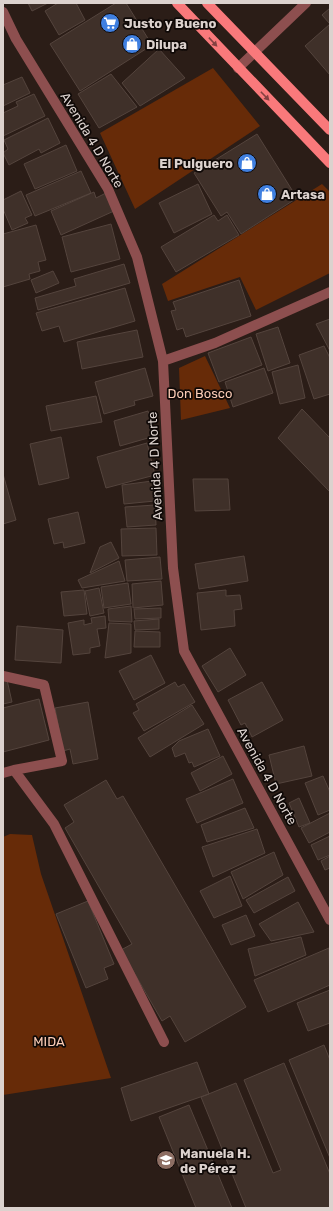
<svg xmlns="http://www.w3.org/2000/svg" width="333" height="1211" font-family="Rubik,sans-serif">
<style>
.green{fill:#672b08}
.building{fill:#3f3029;stroke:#54443d}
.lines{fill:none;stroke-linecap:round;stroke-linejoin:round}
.minor{stroke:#8d4f4f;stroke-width:10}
.major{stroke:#f9797b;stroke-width:10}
.oneway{fill:#844141}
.labels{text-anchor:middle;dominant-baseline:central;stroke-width:3.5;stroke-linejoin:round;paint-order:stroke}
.poi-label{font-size:13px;font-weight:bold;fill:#dcd2ce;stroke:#0f0907;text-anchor:start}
.street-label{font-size:13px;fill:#dcd2ce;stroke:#0f0907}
.park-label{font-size:13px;fill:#fcccb6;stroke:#0f0907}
</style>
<rect width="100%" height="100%" fill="#2b1d17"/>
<path class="green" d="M213,68L260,126L135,209L100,133Z
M322,184L330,192V273L256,310L240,277L168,301L162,284Z
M205,356L230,408L181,420L179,368Z
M10,834L32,835L41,874L111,1078L3,1095V837Z"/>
<path class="building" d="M28,3H48L32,11Z
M58,3H76L85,20L59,35L45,11Z
M116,3H126L152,45L80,91L50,44Z
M330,8V75L305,46L330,24L322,15Z
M159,49L185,78L140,106L122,83Z
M111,74L137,107L99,128L78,94Z
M22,77L30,93L3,106V85Z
M34,94L45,116L3,136V113L18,106L16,102Z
M48,118L60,143L41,153L39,149L9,165L3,153L8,149L4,140Z
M257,134L297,198L241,234L227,212L221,216L194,173Z
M66,145L77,171L35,189L24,164Z
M81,171L91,193L35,216L26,195Z
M198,184L212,214L174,233L159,203Z
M21,191L32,215L25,218L28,223L12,230L3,209V200Z
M94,192L96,198L106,193L114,211L61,235L51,211Z
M214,215L218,221L227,215L239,235L176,272L161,247Z
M111,224L120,259L71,272L62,237Z
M36,225L46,260L38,262L40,271L29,274L30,279L3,287V234Z
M124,264L130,283L38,310L35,298L76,286L74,279Z
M53,271L59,283L36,293L31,280Z
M239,280L251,316L186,337L183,328L177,330L171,311L176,310L173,302Z
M125,288L135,321L64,342L59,326L42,331L36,313Z
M330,319V351L316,324Z
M278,327L290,363L268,371L256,334Z
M137,330L143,357L82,369L77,342Z
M251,337L262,365L219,382L208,353Z
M324,346L330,358V394L314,399L299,355Z
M298,365L305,398L280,404L272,372Z
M145,368L153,396L134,401L135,405L104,414L95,382Z
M264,368L273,393L233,407L225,382Z
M96,396L102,422L51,431L46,406Z
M302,409L330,438V492L278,438Z
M148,411L155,436L120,446L114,421Z
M61,437L69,478L39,485L30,444Z
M147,443L155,475L106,488L97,457Z
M3,474L16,520L3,524Z
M193,479H228L230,510L195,511Z
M152,481L155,501L124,504L122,485Z
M155,505L156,525L127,527L125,507Z
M78,512L85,543L64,548L63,542L54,544L48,519Z
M156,528L157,555L122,556L121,529Z
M111,542L119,558L90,573L100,547Z
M244,556L248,581L199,589L195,564Z
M160,557L162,579L127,581L125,560Z
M119,561L125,581L82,588L78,580Z
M161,581L163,605L133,608L132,584Z
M128,583L131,604L104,608L101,587Z
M99,588L104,613L90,616L85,591Z
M84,590L87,614L64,616L61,592Z
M226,590V596L240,595L242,609L234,610L235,626L201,630L197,593Z
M131,606L132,622L109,621L108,609Z
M161,608V618L135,619L134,609Z
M105,616L106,628L97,629L100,646L90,648V653L73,655L68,623L84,620V625L92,623L91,618Z
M159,619V629L135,630L134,621Z
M109,623L131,624V653L105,658Z
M17,626L63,630L61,663L15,660Z
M135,631L160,632V647H134Z
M230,648L246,675L218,692L202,666Z
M151,655L165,683L134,700L119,671Z
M7,680L12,702L3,704V681Z
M175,682L178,687L184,684L195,702L144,731L133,713L139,710L136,704Z
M262,682L283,720L252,737L245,723L241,725L228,700Z
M39,699L49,740L3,752V708Z
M88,702L98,759L73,764L70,749L63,751L55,708Z
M192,705L204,724L150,757L138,738Z
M208,729L220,756L194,767L192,762L189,763L185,753L175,757L172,748L179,741Z
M304,746L312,776L276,784L269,755Z
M223,756L232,774L200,791L191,773Z
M323,776L330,792V810L318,815L305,783Z
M233,779L243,803L197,823L186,799Z
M106,780L117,799L123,796L246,1007L185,1042L170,1016L162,1021L121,950L132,944L65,828L74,822L64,805Z
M299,798L310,823L299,827L289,803Z
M245,808L254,828L207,842L201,825Z
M330,813V832L309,843L301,828Z
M257,829L265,853L213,877L202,847Z
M330,836V855L318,860L311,845Z
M274,852L283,875L243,899L231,872Z
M330,856V868L325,870L321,861Z
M230,876L242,906L214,918L200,891Z
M288,877L295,891L254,913L246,900Z
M88,901L114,964L104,968L108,979L86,988L56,914Z
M298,902L314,932L271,941L259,924Z
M246,915L255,936L231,945L222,925Z
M301,937L306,955L255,976L248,949Z
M329,948L330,985L268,1012L254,980Z
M330,990V1023L308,1031L297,1003Z
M324,1045L330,1060V1158L289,1060Z
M197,1062L209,1094L131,1121L121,1088Z
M284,1063L330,1174V1208H246L201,1097L236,1083L273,1173L281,1170L244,1080Z
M189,1105L232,1208H196L159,1117Z"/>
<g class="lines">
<path class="minor" d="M3,12L16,39L108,189L137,257L163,361L173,568L184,651L330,920
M238,68L306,3
M163,361L215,343L330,292
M3,676L44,685L62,761L14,770
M3,773L14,770L54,824L164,1042"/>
<path class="major" d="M177,3L330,163
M207,3L330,130"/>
</g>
<defs><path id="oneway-solid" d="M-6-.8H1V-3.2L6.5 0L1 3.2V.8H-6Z"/></defs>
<g class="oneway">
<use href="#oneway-solid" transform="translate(213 42) rotate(47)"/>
<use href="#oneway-solid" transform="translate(265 96) rotate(46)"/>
</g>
<defs>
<symbol id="supermarket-disc" viewBox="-11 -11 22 22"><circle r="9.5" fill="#3f7fe0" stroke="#0f0907"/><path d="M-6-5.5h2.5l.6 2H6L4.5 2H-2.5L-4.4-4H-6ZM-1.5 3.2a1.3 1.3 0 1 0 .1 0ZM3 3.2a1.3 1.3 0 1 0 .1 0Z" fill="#fff"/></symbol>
<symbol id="shop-disc" viewBox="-11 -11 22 22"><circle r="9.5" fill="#3f7fe0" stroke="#0f0907"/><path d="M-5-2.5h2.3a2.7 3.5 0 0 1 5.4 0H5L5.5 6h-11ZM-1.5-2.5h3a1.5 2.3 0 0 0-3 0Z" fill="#fff"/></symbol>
<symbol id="school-disc" viewBox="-11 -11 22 22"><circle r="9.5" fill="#8d6e63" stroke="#0f0907"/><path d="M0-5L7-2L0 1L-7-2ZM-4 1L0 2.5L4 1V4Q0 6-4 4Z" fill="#fff"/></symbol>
</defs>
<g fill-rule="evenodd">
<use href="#supermarket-disc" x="99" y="12" width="22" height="22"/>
<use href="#shop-disc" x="121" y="33" width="22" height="22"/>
<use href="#shop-disc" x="236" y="152" width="22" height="22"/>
<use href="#shop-disc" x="256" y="183" width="22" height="22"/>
<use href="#school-disc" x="155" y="1149" width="22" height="22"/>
</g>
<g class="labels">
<g class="poi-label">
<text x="124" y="23">Justo y Bueno</text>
<text x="146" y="44">Dilupa</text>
<text x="233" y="163" text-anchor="end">El Pulguero</text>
<text x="281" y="194">Artasa</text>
<text x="180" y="1153">Manuela H.<tspan x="180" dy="15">de Pérez</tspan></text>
</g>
<g class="street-label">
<text transform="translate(92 140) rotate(59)">Avenida 4 D Norte</text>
<text transform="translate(155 466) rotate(-93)">Avenida 4 D Norte</text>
<text transform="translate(267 776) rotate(61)">Avenida 4 D Norte</text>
</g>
<g class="park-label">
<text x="200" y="393">Don Bosco</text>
<text x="49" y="1041">MIDA</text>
</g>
</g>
<rect width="333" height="1211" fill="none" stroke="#dcd2ce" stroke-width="8"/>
</svg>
